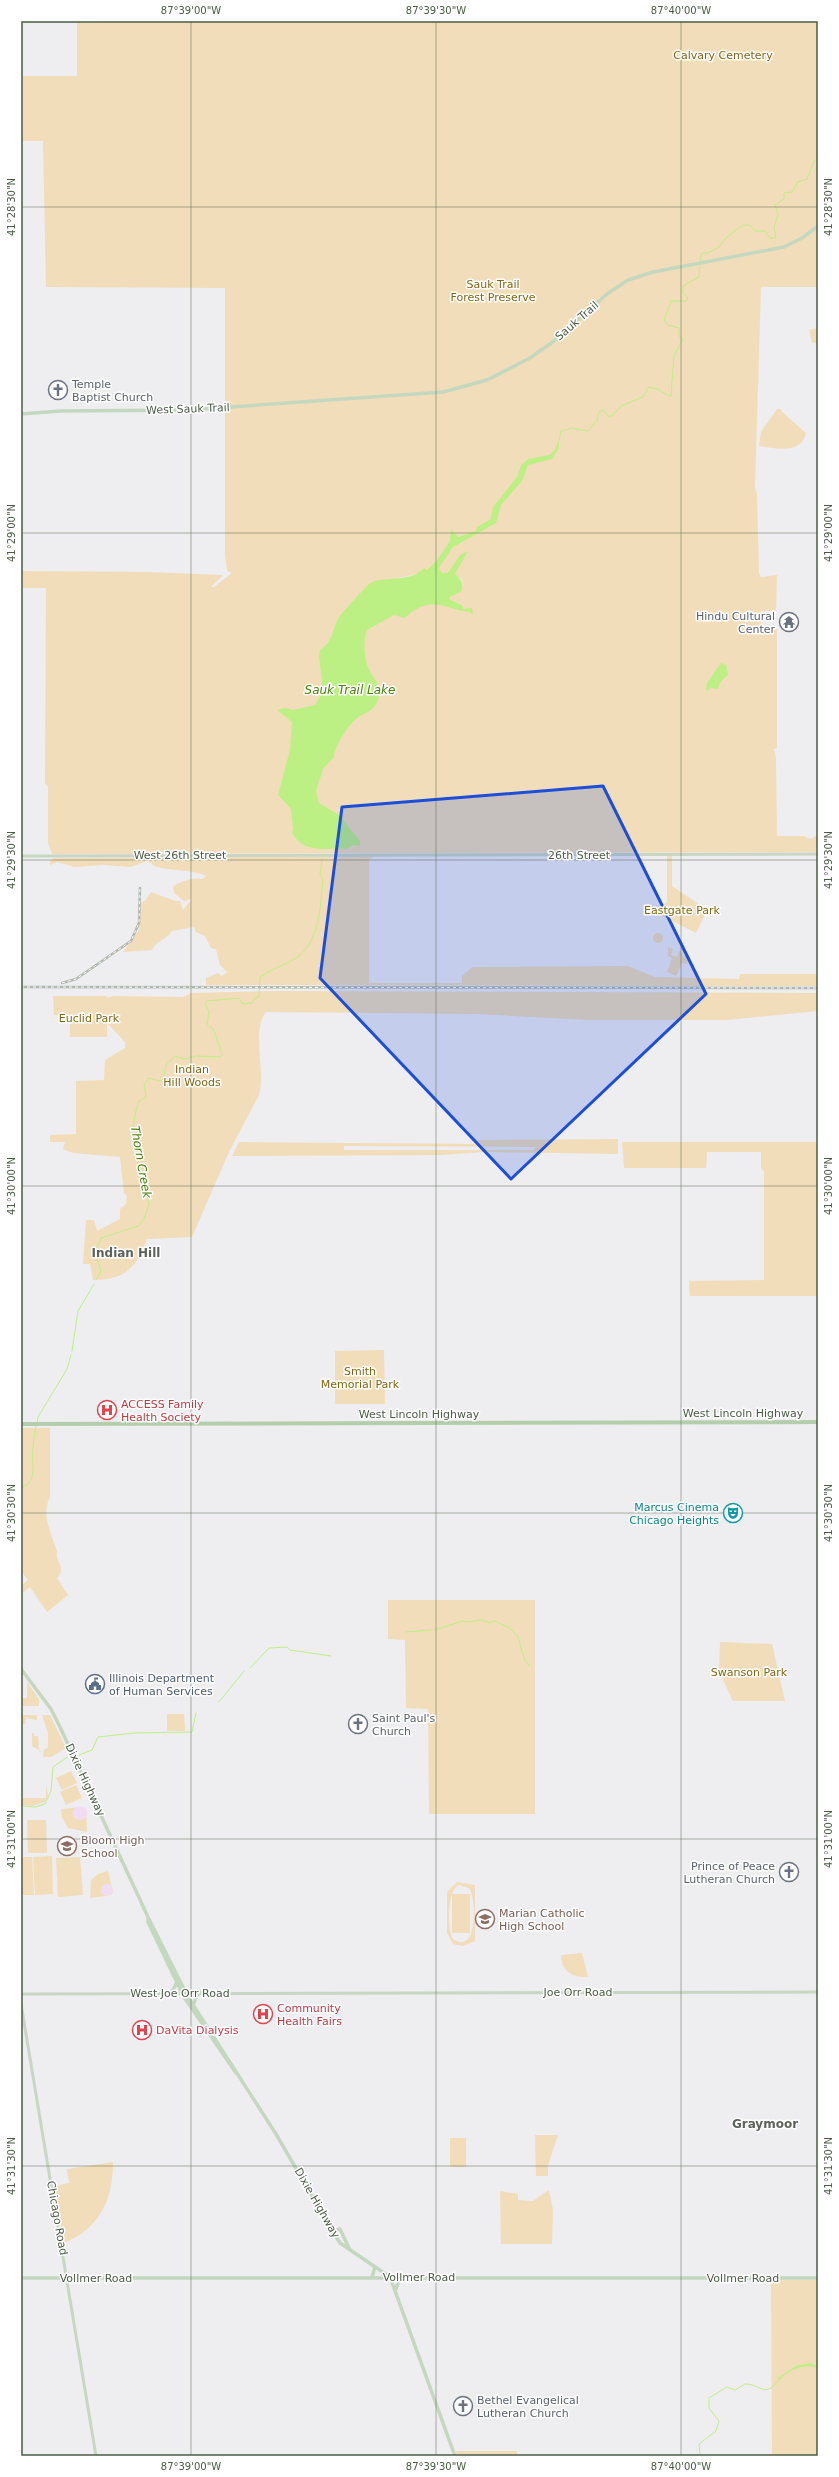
<svg xmlns="http://www.w3.org/2000/svg" width="839" height="2477" font-family="'DejaVu Sans',sans-serif">
<style>
.green{fill:#f1ddb9;fill-rule:evenodd}
.sand{fill:#f1ddf3}
.water{fill:#bdf084}
.lines{fill:none;stroke-linecap:round;stroke-linejoin:round}
.stream{stroke:#bdf084;stroke-width:1}
.tertiary{stroke:#c8d6c3;stroke-width:3}
.secondary{stroke:#c4d8bf;stroke-width:3.5}
.primary{stroke:#b4ceab;stroke-width:4}
.rail-casing{stroke:#b0b8af;stroke-width:2.5}
.rail{stroke:#fff;stroke-width:1;stroke-dasharray:3;stroke-linecap:butt}
.marked{fill:#1d4ed8;fill-opacity:0.2;stroke:#1d4ed8;stroke-width:3;stroke-linejoin:round}
.ticks{fill:none;stroke:#4b5c45;stroke-width:1;stroke-opacity:0.45}
.labels{text-anchor:middle;dominant-baseline:central;stroke-width:3;stroke-linejoin:round;paint-order:stroke}
.park-label{font-size:11px;fill:#806612;stroke:#fff}
.street-label{font-size:11px;fill:#4b5c45;stroke:#fff}
.worship-label{font-size:11px;fill:#5b616d;stroke:#fff;text-anchor:start}
.health-label{font-size:11px;fill:#be3a42;stroke:#fff;text-anchor:start}
.culture-label{font-size:11px;fill:#0d838f;stroke:#fff;text-anchor:end}
.service-label{font-size:11px;fill:#4e5e75;stroke:#fff;text-anchor:start}
.education-label{font-size:11px;fill:#785e54;stroke:#fff;text-anchor:start}
.water-label{font-size:12px;font-style:italic;fill:#477f09;stroke:#fff}
.neighbourhood-label{font-size:12px;font-weight:bold;fill:#5b635a;stroke:#fff}
.neatline{fill:none;stroke:#4b5c45;stroke-width:1.5}
.ticks-label{font-size:10px;text-anchor:middle;fill:#4b5c45}
</style>
<rect width="100%" height="100%" fill="#eeedf0"/>
<path class="green" d="M77,21H818V287H761L755,488L757,494L759,573L761,577L777,575L776,611H761V629H777V748L774,749L776,759L777,836H804L810,839L818,835L816,852L52,854L48,843V787L45,783L46,588H21V571L147,572L223,575L211,587H214L232,573L227,571L225,554V288L46,287L43,141H21V76H77ZM419,573H448L462,579L463,586L368,587L370,584C387,580 403,578 419,573Z
M818,328V342L812,343L809,330Z
M777,409H781V411L806,433C801,455 775,448 759,446L761,432Z
M374,856L369,860V983H462V976L472,967L628,966L655,977L739,979L740,974H818V986L206,985V978L218,973L222,976L227,972L220,965L216,949L211,948L205,936L196,932L194,927L172,931C166,940 156,941 152,950L123,952L139,930L141,902L145,901L151,892L175,901H180L183,910L192,899L184,901L174,893L173,887C179,881 195,877 202,879L206,876C192,869 168,871 155,866C152,865 151,862 147,861L131,867L103,865L75,867L57,862L50,865V861L54,858Z
M667,856H672V886L707,910L696,933L653,911L667,902Z
M653 938a5 5 0 1 1 10 0a5 5 0 1 1-10 0Z
M668,947L673,949L671,955L677,957L679,951L683,953L682,956L689,958L687,964L682,963L676,976L667,972L672,958L668,956Z
M271,991L818,993V1011L727,1020H589L475,1014L266,1012C251,1030 266,1073 259,1095L229,1152L192,1237L147,1239C137,1268 124,1280 93,1280L90,1264H83L86,1220H94L97,1231L120,1219V1209L126,1204L127,1196L124,1193L120,1157L73,1153L63,1149L65,1142H50V1135L76,1134V1081L104,1080L105,1060L125,1048V1042L107,1023V1037H70V1015H54L53,996H107V998L113,996L183,997L191,993Z
M618,1139V1154L485,1152L440,1155L232,1156L239,1142L476,1144V1140ZM344,1146L535,1147L534,1150H344Z
M622,1142H818V1296H690L689,1281L764,1280V1172L761,1168V1152H707L706,1168H624Z
M384,1350L385,1404H335V1351Z
M21,1428H50V1497C41,1514 51,1534 57,1551C55,1563 67,1567 57,1578L68,1595L47,1612L30,1587L21,1594V1586L28,1580L21,1571Z
M388,1600H535V1814H429L428,1709L406,1708L405,1640L388,1639Z
M720,1642L772,1644L785,1701H733L719,1671Z
M27,1682L39,1699V1706H21V1698H27Z
M167,1714H184L185,1731H167Z
M21,1715H37V1720L26,1718L25,1724H21Z
M42,1715H50L66,1748L51,1757H43L44,1749L48,1748V1733Z
M32,1733H34V1736H38L39,1751L42,1752L32,1746Z
M71,1771L77,1783L62,1790L56,1778Z
M46,1785L48,1796L45,1802L32,1806L21,1805V1798H46Z
M76,1785L82,1798L66,1805L60,1792Z
M82,1807L86,1809L87,1832L68,1828L62,1817L61,1809Z
M27,1820H46L47,1853H28Z
M52,1856L53,1894L35,1895L33,1857Z
M21,1857H32L34,1895H21Z
M80,1857L83,1895L58,1897L56,1858Z
M108,1871L113,1892L111,1895L90,1898L91,1880L98,1874Z
M457,1882L475,1885V1941L463,1946L453,1944L447,1933V1892ZM459,1885L469,1888C476,1896 479,1954 454,1940C446,1932 447,1889 459,1885Z
M452,1894H470V1933H452Z
M582,1953L588,1977C573,1978 561,1971 561,1955Z
M535,2135H558L548,2165V2176H536Z
M450,2138H466V2167H450Z
M113,2162C113,2200 100,2228 64,2243L54,2186L69,2183L67,2169Z
M549,2190L553,2210L552,2244H501L500,2191L518,2194V2200L533,2201Z
M771,2280H818V2456H770L772,2454Z
M456,2451H517V2456H457Z"/>
<path class="sand" d="M73 1813a7 7 0 1 1 14 0a7 7 0 1 1-14 0Z
M101 1890a6 6 0 1 1 12 0a6 6 0 1 1-12 0Z"/>
<path class="water" d="M559,440V448L552,459L528,465L522,481L501,505L496,523L453,547L439,568L442,573H448L460,555L468,551L455,574C462,580 464,583 461,592L451,596L449,599L463,606V609L472,608L473,615L470,612C446,610 430,593 405,618L394,615L367,630C363,638 364,658 368,667C373,680 383,684 378,700C374,712 363,713 355,720C347,727 335,746 334,757L323,769L316,791L319,803L339,815L360,841V846L353,845L347,849C326,848 302,854 292,832L293,829L291,809L278,795L290,750L292,722L277,710L285,708L293,710L315,705L323,691L319,656L320,650C333,643 332,628 340,616C348,606 360,593 369,584C380,575 409,584 424,568L427,570C437,562 443,551 450,541L451,529L458,537L476,531L477,527L491,519L493,507L517,477L521,465L528,459L549,455L554,451Z
M721,663L726,665L728,674L720,683L718,689L711,688L706,691L707,683Z
M810,2363L818,2366V2368C806,2363 788,2369 780,2380L778,2378L796,2366Z"/>
<g class="lines">
<path class="stream" d="M700,261L702,253H708L719,247L725,239L743,225H750L755,231H765L771,239L776,237L774,228L778,214L775,205L784,199V193L792,192L798,182L807,179L814,161L818,158
M559,441L561,431L572,428L588,431L597,420L599,412L603,410L608,416H612L621,406L643,397L649,387L658,389L669,396L671,395L674,356L683,339L679,336V328L668,325L664,320L671,301H686L688,298L683,293V286L699,277L700,266
M96,1280L101,1271L95,1253L101,1238L138,1226L144,1219L149,1204L142,1173L140,1143L133,1125L138,1102L146,1097L144,1084L149,1078L160,1081L163,1079L166,1065L175,1056L184,1059L196,1056L220,1057L222,1054L214,1030L207,1024L209,1011L205,1004L207,1001L239,998L243,1004L252,1003L254,999L259,997L260,977C271,969 285,965 296,958C320,942 320,907 323,881L320,874L322,860
M72,1351L78,1311L94,1284
M37,1423L38,1417L67,1369L71,1355
M21,1488C39,1482 31,1463 33,1449C33,1441 35,1433 36,1426
M434,1630L463,1621L467,1622L482,1620L489,1623L494,1621L508,1627L518,1637L525,1661L529,1665
M406,1632L431,1630
M250,1668L269,1648L287,1647L290,1650L331,1656
M219,1702L244,1671
M79,1755L92,1750L98,1737L134,1733L192,1732L196,1713
M21,1806L35,1807L45,1804L51,1791L53,1767L69,1756
M700,2456L699,2444L716,2431L719,2421L709,2408V2398L727,2387L735,2390L745,2384C761,2384 765,2400 780,2378"/>
<path class="tertiary" d="M21,856L818,854
M21,1994L818,1992
M21,2004L96,2456"/>
<path class="secondary" d="M21,414L60,411L188,410L443,392L487,380L530,358L554,341L607,294L628,280L653,272L784,247L802,238L818,226
M21,1669L51,1709L60,1727L148,1917L184,1989V1997L236,2073
M148,1917V1922L181,1991L188,1997L276,2134L331,2229L340,2243L390,2277L455,2456
M169,1993L173,1990L177,1982
M193,2005L197,1995L201,1992
M332,2232L340,2229L349,2248
M372,2277L375,2267
M21,2278H818
M396,2289L399,2280L402,2278"/>
<path class="primary" d="M21,1424L818,1422"/>
<defs>
<path id="rail" d="M62,983L76,979L131,941L139,923L140,888
M21,987L818,988"/>
</defs>
<use href="#rail" class="rail-casing"/>
<use href="#rail" class="rail"/>
</g>
<path class="marked" d="M603,786L706,994L511,1179L320,978L342,807Z"/>
<path class="ticks" d="M191,21V2456M436,21V2456M681,21V2456M21,207H818M21,533H818M21,860H818M21,1186H818M21,1513H818M21,1839H818M21,2166H818"/>
<defs>
<symbol id="church-ring" viewBox="-11 -11 22 22"><circle r="9.5" fill="#fff" stroke="#6b7280" stroke-width="1.5"/><path d="M-1.2-6h2.4v3.5h3.3v2.4h-3.3V6h-2.4V-.1h-3.3v-2.4h3.3Z" fill="#6b7280"/></symbol>
<symbol id="temple-ring" viewBox="-11 -11 22 22"><circle r="9.5" fill="#fff" stroke="#6b7280" stroke-width="1.5"/><path d="M0-6L5-2H3V0L6.5 2.5H4V6H1.5V3h-3V6H-4V2.5H-6.5L-3 0V-2H-5Z" fill="#6b7280"/></symbol>
<symbol id="hospital-ring" viewBox="-11 -11 22 22"><circle r="9.5" fill="#fff" stroke="#e0444e" stroke-width="1.5"/><path d="M-5-5h3v3.5h4V-5h3V5h-3V1.5h-4V5h-3Z" fill="#e0444e"/></symbol>
<symbol id="theatre-ring" viewBox="-11 -11 22 22"><circle r="9.5" fill="#fff" stroke="#0f9aa8" stroke-width="1.5"/><path d="M-5-5.5Q0-4 5-5.5V0Q5 5 0 6Q-5 5-5 0ZM-3.3-2.5H-1v1.5H-3.3ZM1-2.5H3.3v1.5H1ZM-2.8 1Q0 5.5 2.8 1Z" fill="#0f9aa8"/></symbol>
<symbol id="civic-ring" viewBox="-11 -11 22 22"><circle r="9.5" fill="#fff" stroke="#5c6f8a" stroke-width="1.5"/><path d="M-.6-6.5H3V-4.5H.6V-3L4-1V1h2V6H-6V1h2V-1L-.6-3ZM-1.2 2.5V6h2.4V2.5Z" fill="#5c6f8a"/></symbol>
<symbol id="school-ring" viewBox="-11 -11 22 22"><circle r="9.5" fill="#fff" stroke="#8d6e63" stroke-width="1.5"/><path d="M0-5L7-2L0 1L-7-2ZM-4 1L0 2.5L4 1V4Q0 6-4 4Z" fill="#8d6e63"/></symbol>
</defs>
<g fill-rule="evenodd">
<use href="#church-ring" x="47" y="379" width="22" height="22"/>
<use href="#temple-ring" x="778" y="611" width="22" height="22"/>
<use href="#hospital-ring" x="96" y="1399" width="22" height="22"/>
<use href="#theatre-ring" x="722" y="1502" width="22" height="22"/>
<use href="#civic-ring" x="84" y="1673" width="22" height="22"/>
<use href="#church-ring" x="347" y="1713" width="22" height="22"/>
<use href="#school-ring" x="56" y="1835" width="22" height="22"/>
<use href="#church-ring" x="778" y="1861" width="22" height="22"/>
<use href="#school-ring" x="474" y="1908" width="22" height="22"/>
<use href="#hospital-ring" x="252" y="2003" width="22" height="22"/>
<use href="#hospital-ring" x="131" y="2019" width="22" height="22"/>
<use href="#church-ring" x="452" y="2395" width="22" height="22"/>
</g>
<g class="labels">
<g class="park-label">
<text x="723" y="55">Calvary Cemetery</text>
<text x="493" y="284">Sauk Trail<tspan x="493" dy="13">Forest Preserve</tspan></text>
<text x="682" y="910">Eastgate Park</text>
<text x="89" y="1018">Euclid Park</text>
<text x="192" y="1069">Indian<tspan x="192" dy="13">Hill Woods</tspan></text>
<text x="360" y="1371">Smith<tspan x="360" dy="13">Memorial Park</tspan></text>
<text x="749" y="1672">Swanson Park</text>
</g>
<g class="street-label">
<text transform="translate(577 321) rotate(-41)">Sauk Trail</text>
<text transform="translate(188 409) rotate(-2)">West Sauk Trail</text>
<text x="180" y="855">West 26th Street</text>
<text x="579" y="855">26th Street</text>
<text x="743" y="1413">West Lincoln Highway</text>
<text x="419" y="1414">West Lincoln Highway</text>
<text transform="translate(85 1780) rotate(65)">Dixie Highway</text>
<text x="578" y="1992">Joe Orr Road</text>
<text x="180" y="1993">West Joe Orr Road</text>
<text transform="translate(317 2203) rotate(60)">Dixie Highway</text>
<text transform="translate(57 2218) rotate(80)">Chicago Road</text>
<text x="419" y="2277">Vollmer Road</text>
<text x="96" y="2278">Vollmer Road</text>
<text x="743" y="2278">Vollmer Road</text>
</g>
<g class="worship-label">
<text x="72" y="384">Temple<tspan x="72" dy="13">Baptist Church</tspan></text>
<text x="775" y="616" text-anchor="end">Hindu Cultural<tspan x="775" dy="13">Center</tspan></text>
<text x="372" y="1718">Saint Paul's<tspan x="372" dy="13">Church</tspan></text>
<text x="775" y="1866" text-anchor="end">Prince of Peace<tspan x="775" dy="13">Lutheran Church</tspan></text>
<text x="477" y="2400">Bethel Evangelical<tspan x="477" dy="13">Lutheran Church</tspan></text>
</g>
<g class="health-label">
<text x="121" y="1404">ACCESS Family<tspan x="121" dy="13">Health Society</tspan></text>
<text x="277" y="2008">Community<tspan x="277" dy="13">Health Fairs</tspan></text>
<text x="156" y="2030">DaVita Dialysis</text>
</g>
<g class="culture-label">
<text x="719" y="1507">Marcus Cinema<tspan x="719" dy="13">Chicago Heights</tspan></text>
</g>
<g class="service-label">
<text x="109" y="1678">Illinois Department<tspan x="109" dy="13">of Human Services</tspan></text>
</g>
<g class="education-label">
<text x="81" y="1840">Bloom High<tspan x="81" dy="13">School</tspan></text>
<text x="499" y="1913">Marian Catholic<tspan x="499" dy="13">High School</tspan></text>
</g>
<g class="water-label">
<text x="350" y="690">Sauk Trail Lake</text>
<text transform="translate(141 1162) rotate(80)">Thorn Creek</text>
</g>
<g class="neighbourhood-label">
<text x="126" y="1253">Indian Hill</text>
<text x="765" y="2124">Graymoor</text>
</g>
</g>
<rect width="839" height="2477" fill="none" stroke="#ffffff" stroke-width="44"/>
<rect x="22" y="22" width="795" height="2433" class="neatline"/>
<g class="ticks-label">
<text x="191" y="14">87°39'00"W</text>
<text x="436" y="14">87°39'30"W</text>
<text x="681" y="14">87°40'00"W</text>
<text transform="translate(828 207) rotate(-90)" y="4">41°28'30"N</text>
<text transform="translate(11 207) rotate(-90)" y="4">41°28'30"N</text>
<text transform="translate(828 533) rotate(-90)" y="4">41°29'00"N</text>
<text transform="translate(11 533) rotate(-90)" y="4">41°29'00"N</text>
<text transform="translate(828 860) rotate(-90)" y="4">41°29'30"N</text>
<text transform="translate(11 860) rotate(-90)" y="4">41°29'30"N</text>
<text transform="translate(11 1186) rotate(-90)" y="4">41°30'00"N</text>
<text transform="translate(828 1186) rotate(-90)" y="4">41°30'00"N</text>
<text transform="translate(828 1513) rotate(-90)" y="4">41°30'30"N</text>
<text transform="translate(11 1513) rotate(-90)" y="4">41°30'30"N</text>
<text transform="translate(828 1839) rotate(-90)" y="4">41°31'00"N</text>
<text transform="translate(11 1839) rotate(-90)" y="4">41°31'00"N</text>
<text transform="translate(11 2166) rotate(-90)" y="4">41°31'30"N</text>
<text transform="translate(828 2166) rotate(-90)" y="4">41°31'30"N</text>
<text x="191" y="2470">87°39'00"W</text>
<text x="436" y="2470">87°39'30"W</text>
<text x="681" y="2470">87°40'00"W</text>
</g>
</svg>
